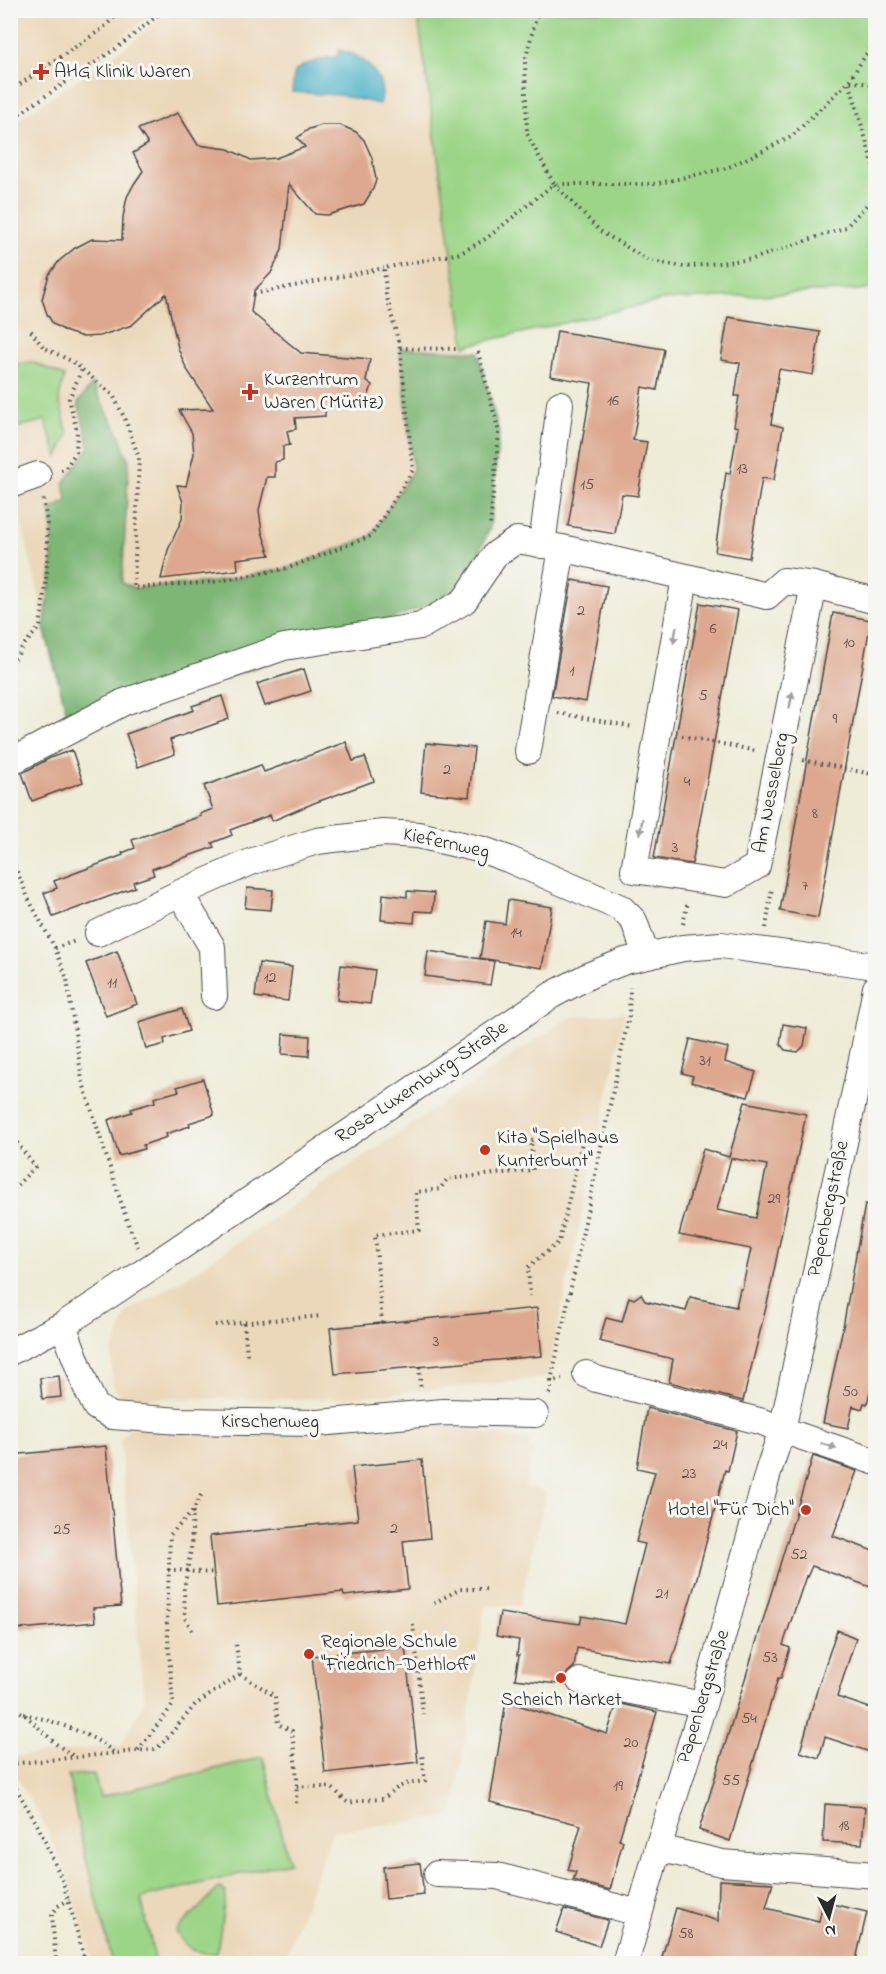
<svg xmlns="http://www.w3.org/2000/svg" width="886" height="1974" font-family="'Indie Flower',sans-serif">
<style>
.built{fill:#ebd8ba}
.green{fill:#9cd588;stroke:#64805a;stroke-width:1.5}
.forest{fill:#7db674;stroke:#547050;stroke-width:1.5}
.water{fill:#47b0c6;stroke:#396e78;stroke-width:1.5}
.building{fill:#dda88f;fill-rule:evenodd}
.lines{fill:none;stroke-linecap:round;stroke-linejoin:round}
.minor-casing{stroke:#484845;stroke-width:28}
.path{stroke:#484845;stroke-width:4;stroke-dasharray:1.5 4.5;stroke-linecap:butt}
.minor{stroke:#fff;stroke-width:26}
.oneway{fill:#a0a0a0}
.poi-dot{fill:#c8321e;stroke:#f6f6f2;stroke-width:2}
.labels{text-anchor:middle;dominant-baseline:central;stroke-width:6;stroke-linejoin:round;paint-order:stroke}
.number-label{font-size:16px;fill:#584a44}
.poi-label{font-size:20px;fill:#2b2b2b;stroke:#f6f6f2;text-anchor:start}
.street-label{font-size:20px;fill:#2b2b2b;stroke:#f6f6f2}
</style>
<rect width="100%" height="100%" fill="#f6f6f2"/>
<filter id="ink" filterUnits="userSpaceOnUse"><feTurbulence type="fractalNoise" baseFrequency=".0167" numOctaves="2"/><feDisplacementMap in="SourceGraphic" scale="12" xChannelSelector="R" yChannelSelector="G"/><feConvolveMatrix kernelMatrix="1 2 1 2 8 2 1 2 1" color-interpolation-filters="sRGB"/></filter>
<filter id="wash" filterUnits="userSpaceOnUse"><feTurbulence type="fractalNoise" baseFrequency=".008" numOctaves="4" result="noise"/><feDisplacementMap in="SourceGraphic" scale="24" xChannelSelector="R" yChannelSelector="G"/><feGaussianBlur stdDeviation="1.35" result="paint"/><feColorMatrix in="noise" values="0 0 0 0 0 0 0 0 0 0 0 0 0 0 0 0 0 1.4 0 .05"/><feComposite in="paint" operator="in"/></filter>
<g filter="url(#wash)">
<rect width="100%" height="100%" fill="#eeebd7"/>
<path class="built" d="M11,10H156V11L116,42L11,113Z
M169,11H417L464,345L478,352L499,432L490,528L71,728L11,480L10,125L126,47Z
M625,1013L547,1378L339,1399L122,1398L113,1385L111,1355L127,1312L179,1282L570,1017Z
M424,1422L468,1429L527,1441L533,1451L524,1486L546,1492L520,1606H485L453,1816L333,1831L283,1963H93L68,1878L44,1824L11,1768L10,1757L121,1746L144,1702L120,1440L129,1428Z"/>
<path class="green" d="M417,11H875V289L663,300L465,346Z
M32,362L64,376L59,399L68,434L58,457L45,420L11,429V365Z
M263,1757L289,1862L141,1898L156,1963H113L86,1859L68,1775L94,1774L100,1797Z
M219,1888L226,1892L217,1953C196,1954 186,1950 176,1931Z"/>
<path class="forest" d="M400,348L478,352L499,432L490,528L460,594L81,730L71,728L44,628L52,571V520L50,510L67,501L64,483L90,447L78,403L92,384L118,432L129,461L122,583L134,588L214,582L288,568L371,536L413,470Z"/>
<path class="water" d="M339,50C363,54 389,78 380,104L339,95L292,92C293,85 293,77 295,72C300,64 329,56 337,57Z"/>
<g id="blocks">
<path class="building" d="M178,113L198,145L228,149L251,160L276,158L305,147L297,138L309,129L322,125H340L356,132L364,140L372,158L376,180L373,189L364,204L328,215L315,214L289,184L282,250L271,273L254,291L251,312L301,353L370,359L366,381L372,385L366,404L325,407V416L295,418L296,429L287,431L290,445L283,446V460L275,462V477H267L259,510L262,532L270,555L237,559L238,570L161,579L168,550L182,519L183,502L177,485L186,486L194,454L192,433L179,410L213,409L186,368L178,348L166,294L132,325L100,336L83,337L67,332L53,324L47,314L42,299L49,275L59,261L75,248L92,239L122,240L123,217L127,197L134,184L143,171L133,153L148,144L138,129Z
M728,317L820,332L813,375L779,369L771,424L783,427L774,480L762,478L749,558L715,552L726,473L730,474L738,427L734,426L739,396H735L740,363L721,360Z
M557,331L664,349L657,390L642,387L633,440L647,442L638,496L622,494L615,534L568,526L592,383L550,376Z
M572,580L607,586L586,702L552,696Z
M700,603L738,610L692,864L654,858Z
M833,613L871,620L818,918L780,911Z
M304,669L311,691L265,706L257,684Z
M222,696L229,719L170,740L175,754L138,767L126,734L194,710L192,706Z
M346,742L353,761L365,757L374,781L314,803L272,821L270,815L230,830L232,835L212,843L214,847L152,869L154,875L133,882L135,887L53,917L44,893L57,888L54,881L123,855L122,853L135,848L132,840L201,816L200,814L213,809L204,786L261,765L264,772Z
M426,743L474,748L469,797L421,792Z
M72,750L83,782L32,801L22,773L50,758Z
M247,888L273,890L271,910L245,908Z
M407,891L434,893L433,912L415,911L414,923L381,920L383,894L407,897Z
M508,900L552,907L542,968L480,958L486,921L505,924Z
M117,951L137,1004L106,1016L86,963Z
M428,951L494,961L490,985L425,976Z
M259,963L292,967L288,1001L255,997Z
M341,965L375,970L370,1004L337,1000Z
M182,1009L189,1031L164,1039L165,1044L146,1049L139,1022Z
M783,1024L807,1028L804,1046L798,1052L785,1050L780,1044Z
M283,1034L310,1036L309,1056L282,1054Z
M690,1039L728,1048L725,1062L756,1072L748,1097L691,1082L693,1076L682,1073Z
M203,1079L214,1115L189,1123L190,1126L166,1134L167,1137L143,1145L144,1149L119,1156L108,1120L132,1112L131,1109L155,1102L154,1098L179,1091L177,1087Z
M745,1102L806,1114L769,1295L743,1401L669,1382L673,1359L599,1341L606,1318L622,1322L629,1297L634,1299L641,1294L645,1301L686,1311L690,1297L736,1307L740,1289H742L751,1249L679,1235L703,1149L729,1157ZM731,1158L767,1165L756,1218L717,1210Z
M865,1204L876,1205V1365L867,1404L864,1403L862,1409L853,1406L848,1428L823,1423L844,1322Z
M537,1308L542,1356L335,1374L330,1328Z
M59,1376L61,1397L42,1399L40,1378Z
M647,1408L737,1431L728,1471L725,1470L696,1581L671,1664L577,1648L574,1667L568,1672L565,1678L566,1685L515,1679L519,1655H517L519,1640L496,1636L500,1613L580,1624L582,1616L625,1624L645,1544L636,1542L655,1472L637,1468Z
M106,1446L121,1606L93,1608L95,1622L10,1630V1455Z
M813,1456L857,1471L833,1536L876,1552V1589L812,1566L807,1577L806,1576L783,1645L790,1648L781,1678H778L730,1841L699,1830Z
M422,1460L430,1538L403,1541L408,1589L344,1596L343,1592L217,1606L210,1536L358,1520L352,1467Z
M837,1630L856,1638L837,1697L876,1710V1754L825,1737L819,1758L800,1752L817,1690Z
M405,1647L418,1762L325,1773L312,1656Z
M506,1701L607,1734L617,1703L657,1712L619,1840L623,1841L610,1890L573,1880L576,1872L568,1870L581,1825L490,1802Z
M825,1804L865,1807L862,1844L823,1842Z
M420,1863L424,1895L386,1899L383,1867Z
M719,1880L773,1883L766,1908L819,1921L823,1902L867,1912L855,1964H660L676,1908L718,1921Z
M564,1909L608,1920L599,1946L556,1932Z"/>
</g>
</g>
<g filter="url(#ink)">
<use href="#blocks" fill-opacity="0" stroke="#484845" stroke-width="1.5"/>
<g class="lines">
<defs>
<path id="minor" d="M10,485L38,475
M542,545L560,404
M685,578L634,870L726,884L757,866L814,585
M528,751L562,548
M10,762L124,702L284,647L421,626L464,601L496,554L517,540L562,548L767,596L784,581L814,585L876,601
M180,893L212,947L214,996
M98,933L180,893L253,861L317,841L383,833L418,835L483,850L508,859L621,908L634,921L646,955
M63,1325L87,1389L96,1407L112,1416L180,1421L318,1423L443,1412L535,1414
M10,1352L63,1325L117,1290L552,995L590,975L625,961L683,948L721,945L876,966
M586,1374L596,1379L763,1422L782,1430L876,1462
M580,1681L703,1705
M658,1848L722,1863L876,1875
M437,1874L497,1876L639,1913
M625,1964L658,1848L703,1705L769,1469L782,1430L864,1050L876,988"/>
</defs>
<use href="#minor" class="minor-casing"/>
<path class="path" d="M538,10L525,61L527,134L554,184H655L727,168L791,137L849,81L876,39
M876,85L849,81L876,175
M10,91L102,29L122,10
M10,120L121,45L164,10
M254,294L384,268
M31,331L43,347L73,362L113,395L125,419L139,458L134,588L214,582L288,568L371,536L413,470L400,348L386,294L384,268L461,253L487,238L554,184L600,231L648,260L684,267L753,259L846,227L876,195
M400,348L458,349
M478,352L499,432L490,526
M61,470L65,469L76,452L77,431L69,399L82,369
M10,663L16,658L22,647L40,627L47,570V523L43,498
M558,713L633,727
M682,736L757,751
M803,760L876,775
M10,855L29,900L55,948L67,979L82,1080L127,1221L138,1247
M683,924L688,902
M766,928L772,887
M55,948L75,941
M10,1133L35,1167L10,1192
M244,1323L247,1355
M382,1323L375,1235L419,1230L416,1192L440,1189L447,1179L533,1170L531,1140L580,1135L583,1138L559,1242L528,1267L530,1296
M215,1325L322,1316
M419,1367L421,1390
M551,1381L629,1016L630,987
M549,1394L551,1391V1381L562,1379
M168,1570C184,1569 198,1574 214,1572
M434,1603L460,1589H488
M413,1624L423,1714
M192,1630L185,1618L184,1589L191,1550L193,1511L201,1495
M240,1674L275,1696L278,1724L292,1731L297,1779L296,1805
M10,1706L24,1714L56,1744L75,1757
M24,1714C50,1720 95,1734 113,1752
M138,1750L173,1705L167,1625L170,1535L193,1511
M10,1764L154,1749L161,1745L195,1705L240,1674L236,1644
M10,1778L38,1826L63,1882L86,1964
M297,1786C304,1787 329,1786 333,1789C339,1793 342,1799 349,1803L362,1800L383,1799L397,1788L405,1784L425,1781L422,1754
M56,1964L52,1915L58,1906L69,1900"/>
<use href="#minor" class="minor"/>
</g>
<defs><path id="oneway-solid" d="M-6-.8H1V-3.2L6.5 0L1 3.2V.8H-6Z" transform="scale(1.5)"/></defs>
<g class="oneway">
<use href="#oneway-solid" transform="translate(675 635) rotate(100)"/>
<use href="#oneway-solid" transform="translate(791 700) rotate(-79)"/>
<use href="#oneway-solid" transform="translate(641 827) rotate(100)"/>
<use href="#oneway-solid" transform="translate(829 1446) rotate(19)"/>
</g>
</g>
<g class="poi-dot">
<path d="M38 63h6v6h6v6h-6v6h-6v-6h-6v-6h6z"/>
<path d="M247 383h6v6h6v6h-6v6h-6v-6h-6v-6h6z"/>
<circle cx="485" cy="1150" r="6"/>
<circle cx="806" cy="1510" r="6"/>
<circle cx="309" cy="1654" r="6"/>
<circle cx="561" cy="1678" r="6"/>
</g>
<g class="labels">
<g class="number-label">
<text x="613" y="401">16</text>
<text x="742" y="469">13</text>
<text x="587" y="485">15</text>
<text x="581" y="611">2</text>
<text x="713" y="629">6</text>
<text x="849" y="643">10</text>
<text x="572" y="671">1</text>
<text x="703" y="696">5</text>
<text x="835" y="719">9</text>
<text x="447" y="770">2</text>
<text x="687" y="782">4</text>
<text x="815" y="814">8</text>
<text x="675" y="848">3</text>
<text x="805" y="886">7</text>
<text x="516" y="933">14</text>
<text x="270" y="978">12</text>
<text x="112" y="983">11</text>
<text x="705" y="1061">31</text>
<text x="774" y="1199">29</text>
<text x="436" y="1342">3</text>
<text x="850" y="1392">50</text>
<text x="720" y="1445">24</text>
<text x="689" y="1474">23</text>
<text x="394" y="1529">2</text>
<text x="62" y="1530">25</text>
<text x="799" y="1555">52</text>
<text x="662" y="1594">21</text>
<text x="770" y="1658">53</text>
<text x="749" y="1719">54</text>
<text x="631" y="1743">20</text>
<text x="731" y="1781">55</text>
<text x="618" y="1786">19</text>
<text x="844" y="1826">18</text>
<text x="686" y="1934">58</text>
</g>
<g class="poi-label">
<text x="54" y="72">AHG Klinik Waren</text>
<text x="264" y="380">Kurzentrum<tspan x="264" dy="23">Waren (Müritz)</tspan></text>
<text x="497" y="1138">Kita "Spielhaus<tspan x="497" dy="23">Kunterbunt"</tspan></text>
<text x="794" y="1510" text-anchor="end">Hotel "Für Dich"</text>
<text x="321" y="1642">Regionale Schule<tspan x="321" dy="23">"Friedrich-Dethloff"</tspan></text>
<text x="561" y="1700" text-anchor="middle">Scheich Market</text>
</g>
<g class="street-label">
<text transform="translate(772 793) rotate(-79)">Am Nesselberg</text>
<text transform="translate(446 844) rotate(12)">Kiefernweg</text>
<text transform="translate(422 1083) rotate(-34)">Rosa-Luxemburg-Straße</text>
<text transform="translate(829 1209) rotate(-78)">Papenbergstraße</text>
<text x="270" y="1422">Kirschenweg</text>
<text transform="translate(704 1697) rotate(-73)">Papenbergstraße</text>
</g>
</g>
<rect width="886" height="1974" fill="none" stroke="#f6f6f2" stroke-width="36"/>
<g transform="translate(829 1917) rotate(174)" stroke="#f6f6f2" stroke-width="4.5" paint-order="stroke">
<path d="M0-4.5L10 22L0 15L-10 22Z" fill="#2b2b2b"/>
<text y="-9" font-size="16" font-weight="bold" text-anchor="middle" fill="#2b2b2b">N</text>
</g>
</svg>
